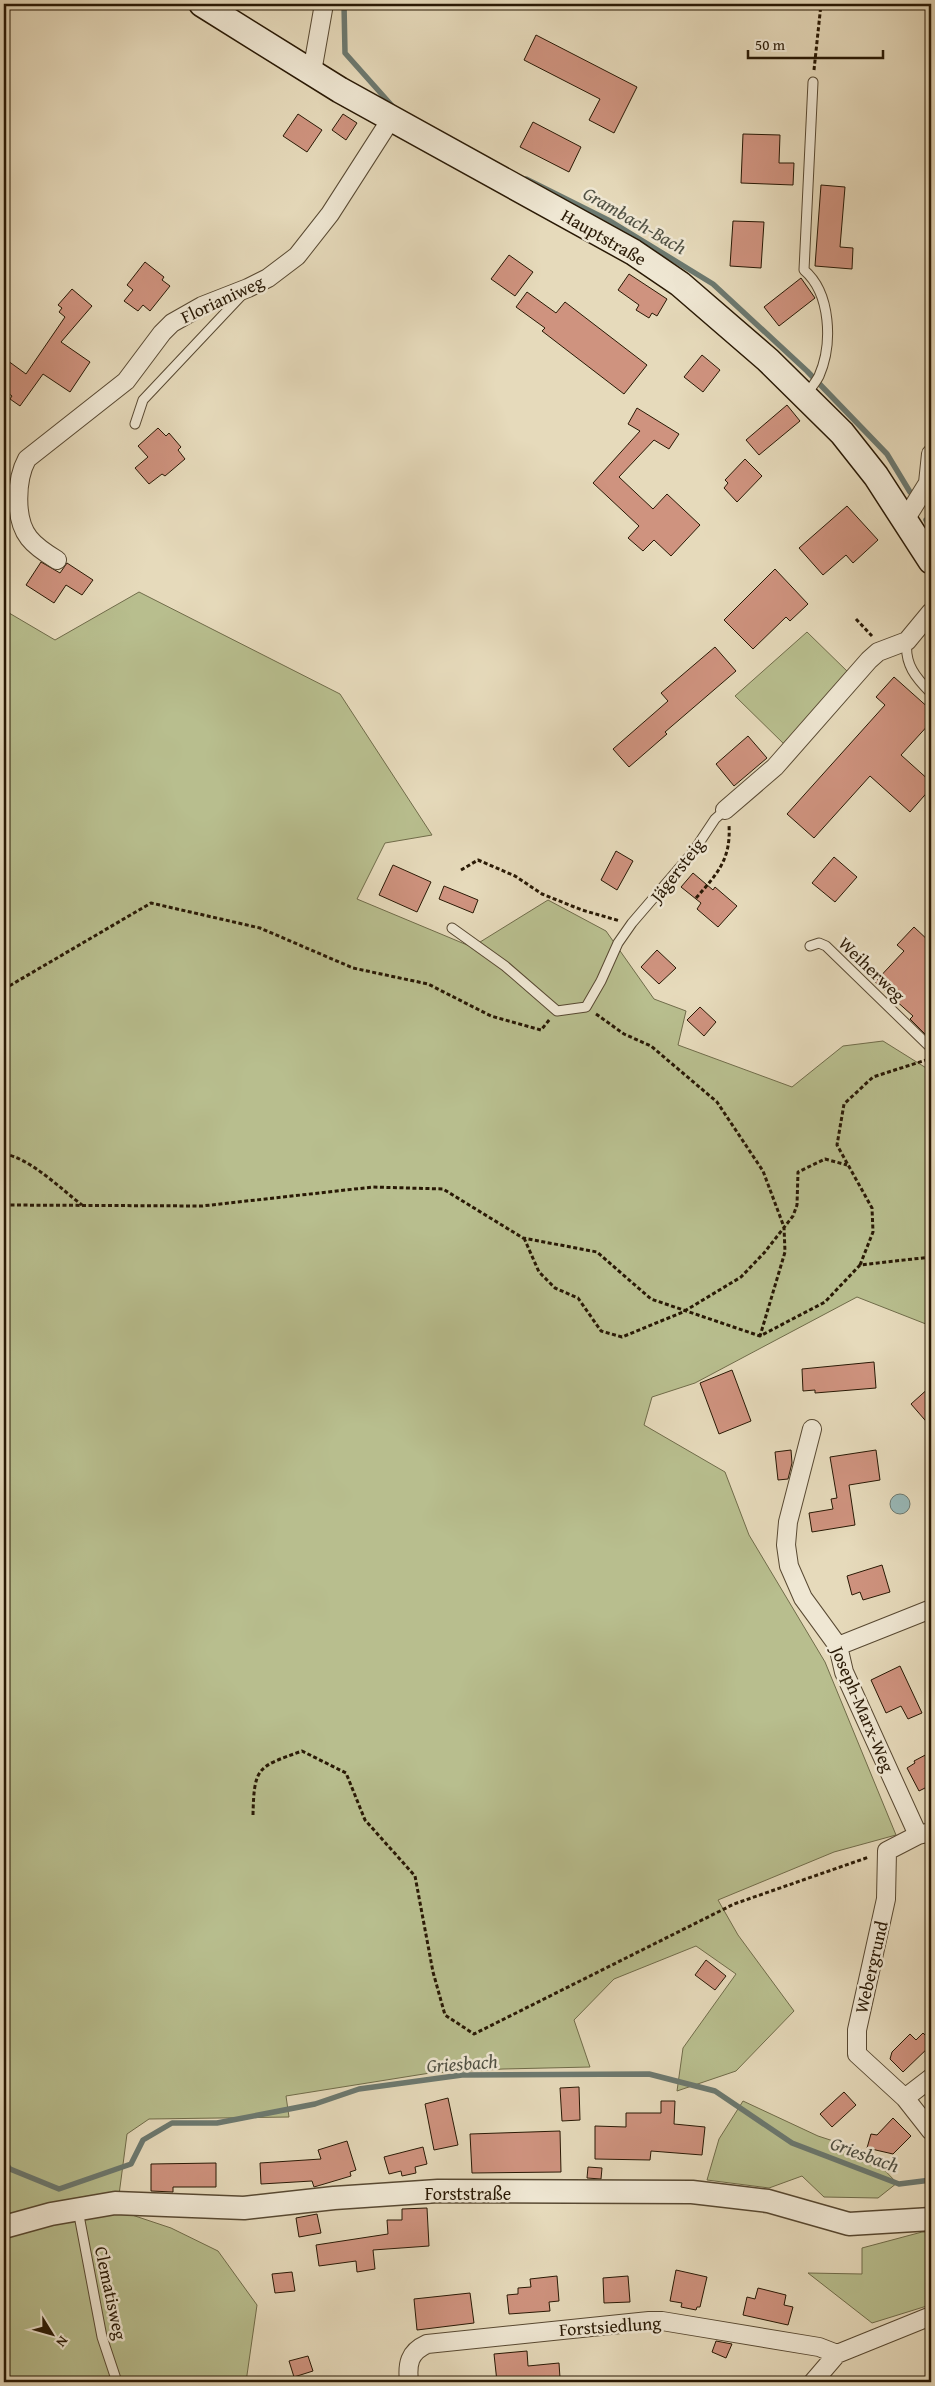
<svg xmlns="http://www.w3.org/2000/svg" width="935" height="2386" font-family="'Gentium Book Plus',serif">
<style>
.green{fill:#b8be8e;stroke:#706c4a}
.water{fill:#99b9b8;stroke:#6c7970}
.lines{fill:none;stroke-linecap:round;stroke-linejoin:round}
.stream{stroke:#6c7970;stroke-width:5.5}
.building{fill:#cf937f;stroke:#291905}
.service-casing{stroke:#584932;stroke-width:11}
.minor-casing{stroke:#584932;stroke-width:20}
.tertiary-casing{stroke:#584932;stroke-width:25}
.secondary-casing{stroke:#291905;stroke-width:28}
.path{stroke:#291905;stroke-width:3;stroke-dasharray:4 2.5;stroke-linecap:butt}
.service{stroke:#efe7d3;stroke-width:9}
.minor{stroke:#efe7d3;stroke-width:18}
.tertiary{stroke:#efe7d3;stroke-width:22}
.secondary{stroke:#efe7d3;stroke-width:25}
.labels{text-anchor:middle;dominant-baseline:central;stroke-width:5;stroke-linejoin:round;paint-order:stroke}
.street-label{font-size:18px;fill:#291905;stroke:#efe7d3}
.water-label{font-size:19px;font-style:italic;fill:#505144;stroke:#efe7d3}
</style>
<rect width="100%" height="100%" fill="#e6dabb"/>
<filter id="stains"><feTurbulence type="fractalNoise" baseFrequency=".004" numOctaves="4"/><feColorMatrix values="0 0 0 0 .2 0 0 0 0 .09 0 0 0 0 .02 0 0 0 .5 -.17"/></filter>
<radialGradient id="worn" r=".72"><stop offset=".6" stop-color="#630" stop-opacity="0"/><stop offset="1" stop-color="#630" stop-opacity=".3"/></radialGradient>
<path class="green" d="M139,592L340,694L432,835L385,843L357,899L472,947L548,900L606,931L654,999L686,1011L678,1045L792,1087L843,1046L883,1041L931,1071V1326L857,1297L695,1383L652,1397L644,1425L725,1472L749,1535L825,1662L896,1835L834,1852L718,1900L738,1935L794,2011L736,2071L677,2091L683,2048L736,1974L696,1946L614,1979L574,2020L590,2067L503,2069L430,2073L286,2096L289,2117L149,2119L127,2134L117,2210L171,2228L218,2251L257,2305L246,2382H4V610L55,640Z
M807,632L849,673L786,746L735,696Z
M743,2101L818,2136L867,2152L897,2183L878,2198L824,2197L802,2176L769,2188L707,2180L719,2139Z
M922,2232H931L930,2305L872,2323L808,2273L862,2274V2248Z"/>
<path class="water" d="M890 1504a10 10 0 1 1 20 0a10 10 0 1 1-20 0Z"/>
<g class="lines">
<path class="stream" d="M344,4L345,53L394,108
M526,179L610,221L713,284L807,371L887,454L910,492
M926,520L931,529
M4,2162L10,2169L59,2189L131,2164L143,2140L172,2123H217L315,2104L359,2089L462,2075L649,2074L715,2091L792,2143L899,2184L931,2180"/>
</g>
<path class="building" d="M536,35L637,87L614,133L589,120L600,99L524,60Z
M298,114L322,130L307,152L283,136Z
M343,114L357,123L346,140L332,130Z
M533,122L581,147L569,172L520,147Z
M743,134L780,135L779,163H794L793,185L741,183Z
M821,185L845,187L840,247L853,248L852,269L815,266Z
M733,221L764,222L761,268L730,266Z
M509,255L533,272L515,296L491,279Z
M145,262L164,277L162,280L170,286L150,311L143,305L138,311L124,301L133,290L127,285Z
M629,274L667,299L657,316L652,313L649,318L636,310L639,305L618,290Z
M801,278L815,298L779,326L764,307Z
M72,289L92,306L61,342L90,362L70,392L43,374L20,406L10,399L12,396L4,390V358L26,374L65,317L59,312L62,308L58,305Z
M527,292L556,313L565,302L647,365L624,394L542,331L545,328L516,307Z
M702,355L720,370L703,392L684,377Z
M787,405L800,421L759,455L746,440Z
M637,408L679,434L669,449L654,440L619,477L653,509L667,494L700,525L671,556L654,540L643,551L628,538L639,526L593,483L640,431L628,424Z
M158,428L166,436L169,433L181,447L178,450L185,459L165,476L162,474L149,484L135,468L148,457L138,446Z
M745,459L762,476L737,502L724,488L728,483L725,480Z
M847,506L878,540L853,563L846,555L823,575L799,548Z
M41,562L60,573L67,563L93,580L82,595L66,585L54,603L26,585Z
M775,569L808,604L790,621L786,617L753,649L724,620Z
M715,647L736,671L665,732L667,734L629,767L613,749L668,701L661,693Z
M894,677L931,710V722L901,755L931,782V788L910,812L870,776L814,838L787,814L885,705L876,697Z
M748,736L767,758L734,786L716,764Z
M616,851L633,861L617,890L601,880Z
M834,857L857,877L835,902L812,883Z
M393,865L431,882L417,912L379,895Z
M693,873L713,890L715,887L737,906L718,927L697,909L701,903L681,887Z
M444,886L478,900L473,913L439,899Z
M914,927L931,943V1040L910,1019L913,1016L875,982L904,951L897,945Z
M657,950L676,968L659,984L641,967Z
M700,1007L716,1022L704,1036L687,1020Z
M874,1362L876,1388L815,1393V1390L803,1391L802,1369Z
M732,1370L751,1421L719,1434L700,1383Z
M931,1386V1427L911,1404Z
M791,1450L792,1463L788,1479L778,1480L775,1452Z
M876,1450L880,1480L849,1485L855,1525L812,1532L809,1513L833,1509L831,1499L837,1498L830,1457Z
M882,1565L890,1592L863,1600L860,1592L852,1595L847,1576Z
M900,1666L922,1713L908,1719L901,1706L886,1713L871,1680Z
M931,1752V1785L919,1791L907,1768L915,1763L914,1761Z
M706,1960L726,1976L715,1990L695,1975Z
M923,2033L931,2041V2045L903,2072L890,2059L892,2052L910,2034L916,2040Z
M579,2087L580,2120L562,2121L560,2088Z
M844,2092L856,2105L832,2127L820,2114Z
M448,2098L458,2145L434,2150L425,2104Z
M661,2101H675L674,2124L705,2127L702,2155L651,2151L650,2160L595,2159V2126L626,2127V2113H661Z
M893,2118L911,2136L893,2154L867,2148L871,2134L877,2135Z
M560,2131L561,2172L472,2173L470,2134Z
M347,2141L356,2170L350,2172L351,2176L314,2187L312,2181L261,2184L260,2163L321,2159L318,2150Z
M423,2147L427,2164L415,2167L416,2173L402,2176L401,2171L389,2174L384,2157Z
M216,2163V2187H173V2192L151,2191V2164Z
M588,2167L602,2168L601,2179L587,2178Z
M427,2208L429,2246L373,2250L375,2269L357,2272L356,2261L319,2266L316,2245L388,2234L387,2220H402V2209Z
M317,2214L321,2233L299,2237L296,2218Z
M676,2270L707,2277L700,2307H697L696,2310L681,2307L682,2303L670,2301Z
M292,2272L295,2291L275,2293L272,2274Z
M557,2276L559,2301L549,2302L550,2311L509,2314L507,2295L518,2294V2288L531,2287L530,2279Z
M628,2276L630,2302L604,2303L603,2278Z
M758,2288L786,2295L784,2305L793,2307L788,2325L743,2315L747,2297L755,2299Z
M470,2293L474,2323L417,2330L414,2299Z
M716,2341L732,2344L726,2358L712,2352Z
M527,2351L528,2366L559,2363L560,2378L497,2382L494,2354Z
M308,2356L313,2371L294,2377L289,2361Z"/>
<g class="lines">
<defs>
<path id="service" d="M806,395C810,389 816,382 819,376C833,344 831,293 804,270L813,82
M135,424L143,400L241,296
M907,641C904,664 916,678 931,693
M452,928L505,966L557,1011L586,1007L601,981L618,943L632,923L693,852L715,819L725,810
M810,946L819,943L826,946L931,1048
M78,2210L102,2337L117,2382"/>
<path id="minor" d="M312,72L324,4
M905,520L928,483L931,454
M57,560C47,554 36,547 29,538C14,519 16,479 27,459L126,381L162,333L172,323L202,306L248,288L268,278L297,256L330,214L391,119
M725,810L775,767L869,660L878,652L907,641L931,612
M812,1429L788,1522L786,1545L789,1566L803,1598L838,1646L844,1672L918,1835L931,1832
M838,1646L931,1609
M918,1835L887,1851L886,1899L857,2030V2054L905,2098L931,2131
M905,2098L931,2078
M409,2382C407,2364 409,2352 427,2344L649,2321H662L819,2347L837,2354
M813,2382L837,2354L931,2316"/>
<path id="tertiary" d="M4,2227L51,2214L115,2203L244,2208L334,2198L438,2191L692,2192L768,2201L849,2224L931,2219"/>
<path id="secondary" d="M202,4L340,90L633,252L680,284L768,360L842,433L876,476L931,561"/>
</defs>
<use href="#service" class="service-casing"/>
<use href="#minor" class="minor-casing"/>
<use href="#tertiary" class="tertiary-casing"/>
<use href="#secondary" class="secondary-casing"/>
<path class="path" d="M814,70L821,4
M856,619L872,636
M461,870L478,860L515,876L542,894L582,910L620,921
M696,898C718,873 731,859 729,825
M4,989L151,903L260,928L353,968L428,984L491,1016L541,1030L550,1019
M596,1014L624,1034L651,1046L717,1102L763,1171L784,1227L785,1252L760,1336
M4,1154C30,1158 61,1189 82,1205
M4,1205L202,1206L373,1187L443,1189L523,1238L597,1252L651,1299L760,1336L825,1302L860,1265L931,1257
M524,1238L539,1272L555,1288L578,1298L601,1331L622,1337L683,1312L741,1277L764,1253L793,1216L797,1205L798,1172L825,1159L847,1165
M860,1265L873,1232L872,1208L837,1145L844,1104L873,1077L926,1060
M253,1815C254,1766 258,1767 302,1751L346,1773L365,1820L415,1876L433,1972L445,2015L474,2034L734,1904L869,1857"/>
<use href="#service" class="service"/>
<use href="#minor" class="minor"/>
<use href="#tertiary" class="tertiary"/>
<use href="#secondary" class="secondary"/>
</g>
<g class="labels">
<g class="street-label">
<text transform="translate(604 237) rotate(30)">Hauptstraße</text>
<text transform="translate(222 299) rotate(-25)">Florianiweg</text>
<text transform="translate(677 870) rotate(-52)">Jägersteig</text>
<text transform="translate(872 969) rotate(44)">Weiherweg</text>
<text transform="translate(863 1709) rotate(67)">Joseph-Marx-Weg</text>
<text transform="translate(871 1967) rotate(-77)">Webergrund</text>
<text x="468" y="2193">Forststraße</text>
<text transform="translate(111 2293) rotate(78)">Clematisweg</text>
<text transform="translate(610 2326) rotate(-4)">Forstsiedlung</text>
</g>
<g class="water-label">
<text transform="translate(635 220) rotate(30)">Grambach-Bach</text>
<text transform="translate(462 2063) rotate(-4)">Griesbach</text>
<text transform="translate(865 2154) rotate(20)">Griesbach</text>
</g>
</g>
<rect width="935" height="2386" fill="none" stroke="#e6dabb" stroke-width="20"/>
<rect x="5" y="5" width="925" height="2376" fill="none" stroke="#291905" stroke-width="2.5"/>
<rect x="10" y="10" width="915" height="2366" fill="none" stroke="#291905"/>
<g transform="translate(52 2334) rotate(127)" stroke="#efe7d3" stroke-width="4" paint-order="stroke">
<path d="M0-4L9 19L0 12L-9 19Z" fill="#291905"/>
<text y="-8" font-size="14" font-weight="bold" text-anchor="middle" fill="#291905">N</text>
</g>
<path d="M748 50v8h135v-8" fill="none" stroke="#291905" stroke-width="2.5"/>
<text x="755" y="50" font-size="15" fill="#291905" stroke="#efe7d3" stroke-width="4" paint-order="stroke">50 m</text>
<rect width="100%" height="100%" filter="url(#stains)"/>
<rect width="100%" height="100%" fill="url(#worn)"/>
</svg>
